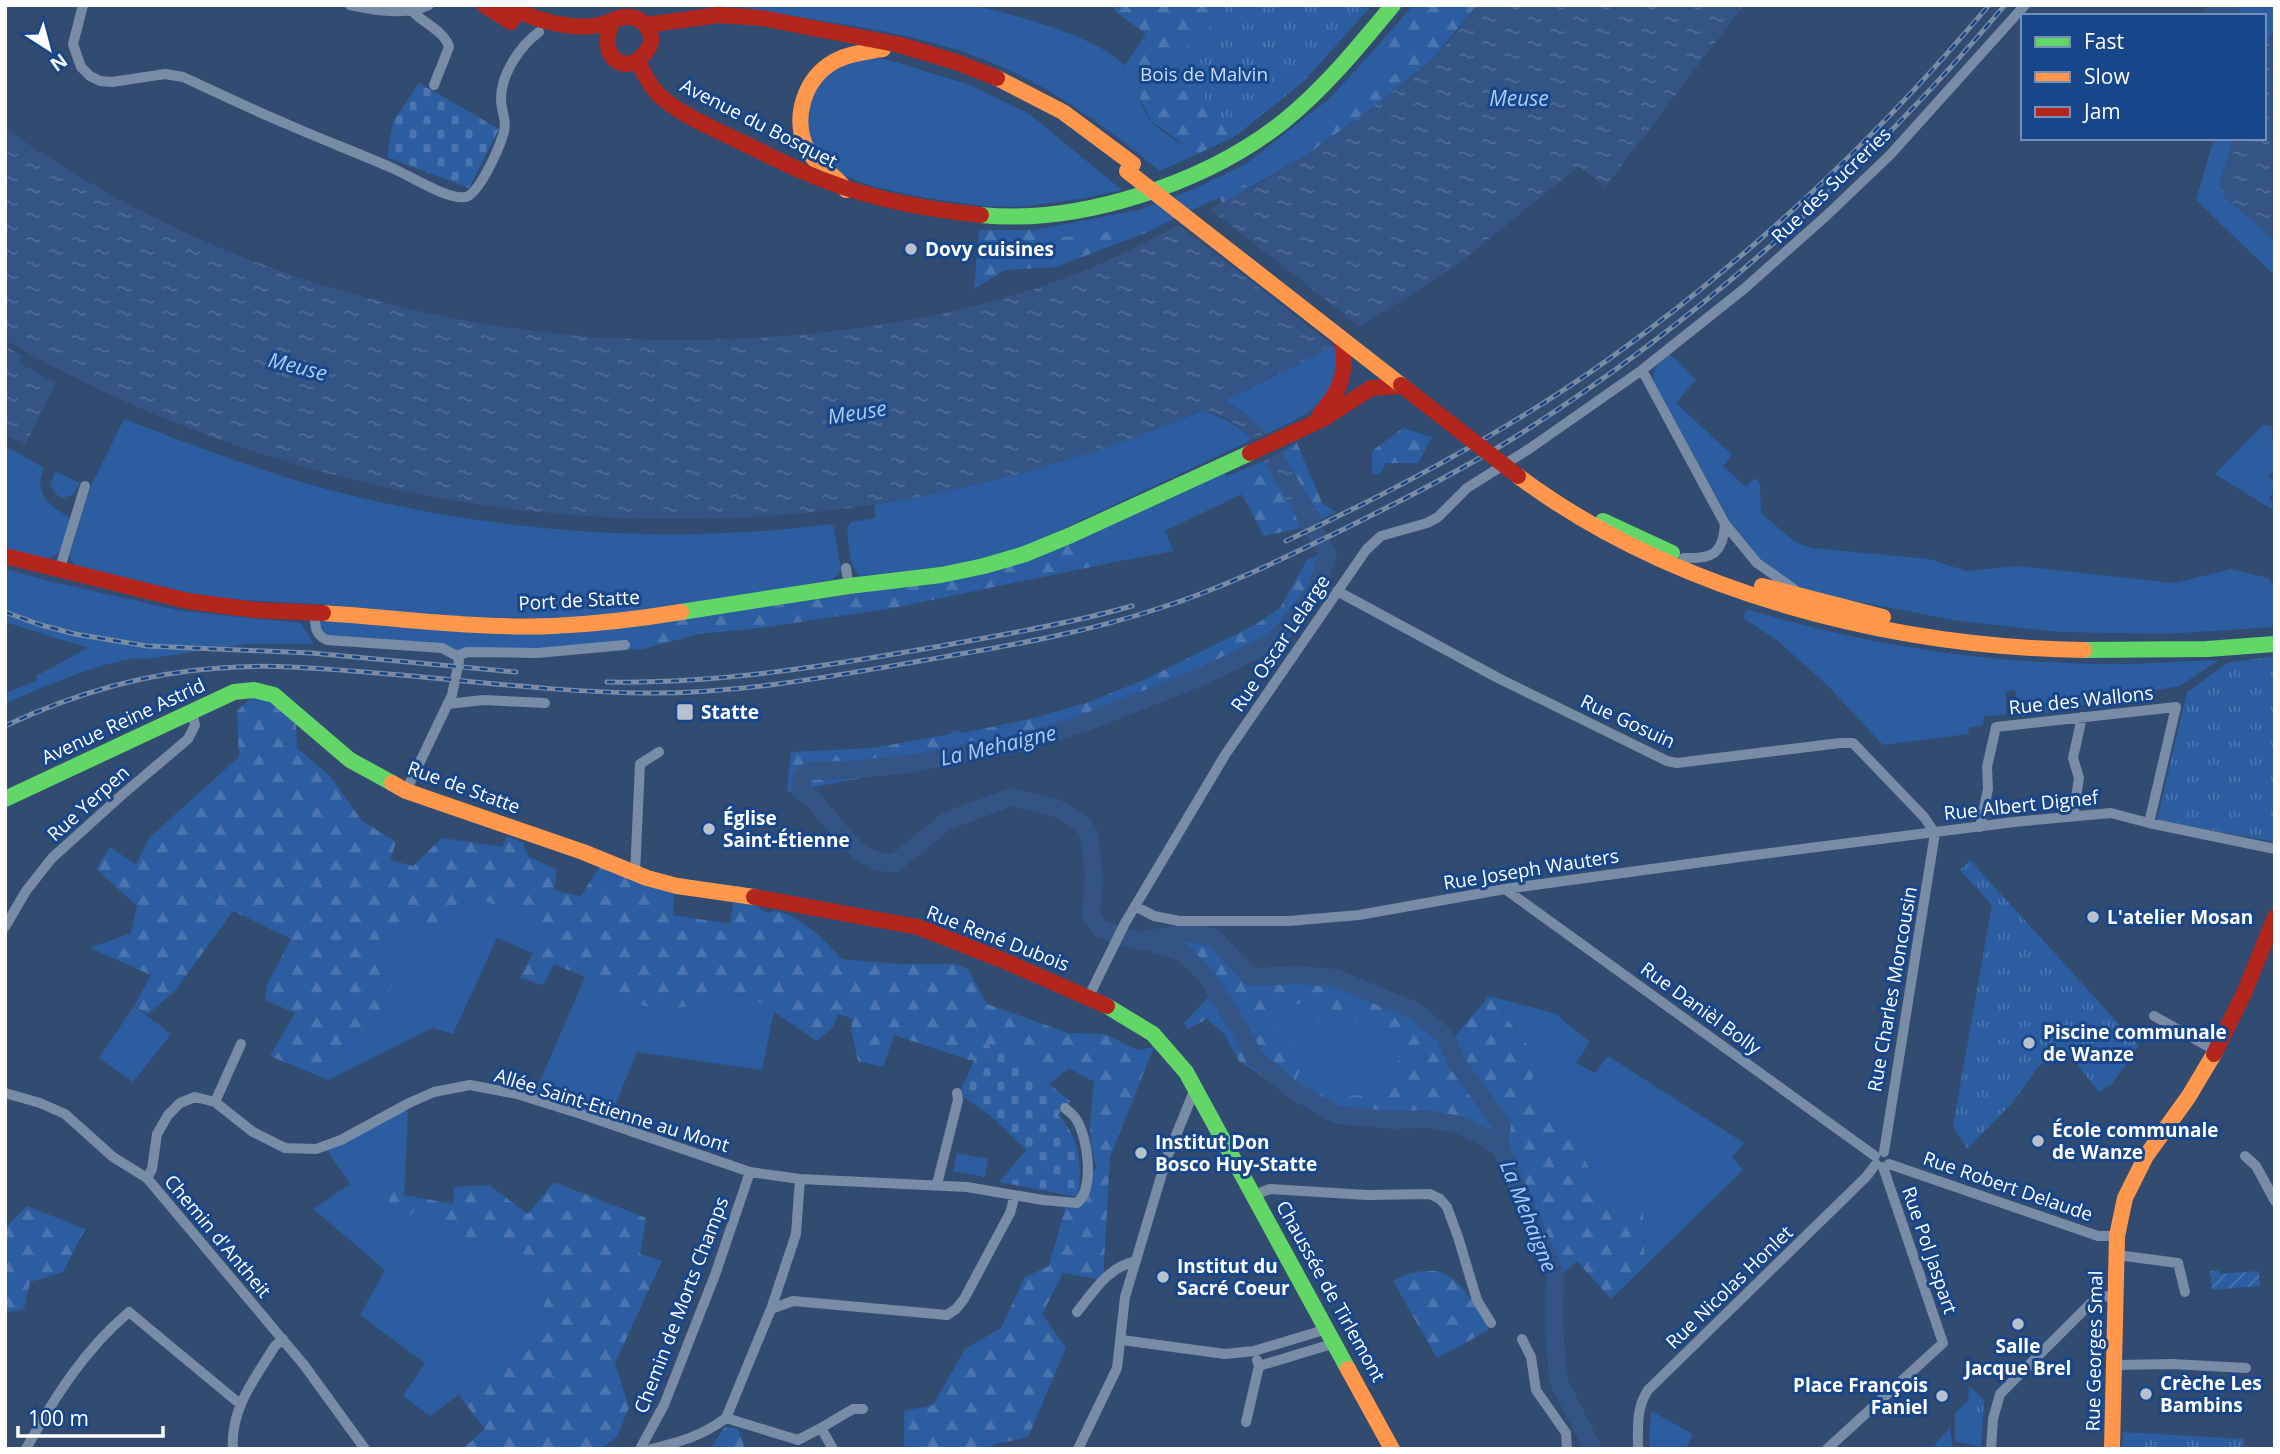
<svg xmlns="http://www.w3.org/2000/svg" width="2280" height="1454" font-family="'Open Sans',sans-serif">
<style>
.grass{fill:#2c5da1}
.forest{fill:url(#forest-firs);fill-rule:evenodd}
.cemetery{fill:url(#cemetery-stones)}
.park{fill:url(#park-tufts)}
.garden{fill:url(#garden-furrows)}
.water{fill:url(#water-ripples)}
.pier{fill:#324b71}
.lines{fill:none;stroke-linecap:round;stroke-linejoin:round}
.river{stroke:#335485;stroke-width:18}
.street{stroke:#798ca5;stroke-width:10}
.fast{stroke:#63d668;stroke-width:16}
.slow{stroke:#ff974d;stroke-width:16}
.jam{stroke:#b3261e;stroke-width:16}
.rail-casing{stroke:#7a8ca4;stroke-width:5}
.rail{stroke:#18468b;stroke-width:2.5;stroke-dasharray:8;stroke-linecap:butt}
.slow-bridge{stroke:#ff974d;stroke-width:16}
.jam-bridge{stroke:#b3261e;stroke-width:16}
.poi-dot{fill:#b7c0cd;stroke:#18468b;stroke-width:2.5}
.labels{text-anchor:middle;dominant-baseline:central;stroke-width:6;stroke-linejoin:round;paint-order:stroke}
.park-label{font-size:19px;fill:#c8ddfa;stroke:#18468b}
.street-label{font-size:19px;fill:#fff;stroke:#18468b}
.poi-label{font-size:19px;font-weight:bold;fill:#fff;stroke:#18468b;text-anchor:start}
.water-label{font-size:21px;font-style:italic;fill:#adccf5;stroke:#18468b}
</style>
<defs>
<pattern id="forest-firs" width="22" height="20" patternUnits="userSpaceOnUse" patternTransform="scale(1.75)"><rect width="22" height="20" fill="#2c5da1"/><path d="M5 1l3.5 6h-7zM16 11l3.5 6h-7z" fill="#4c75af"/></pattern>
<pattern id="cemetery-stones" width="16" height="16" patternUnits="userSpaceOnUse" patternTransform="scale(1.75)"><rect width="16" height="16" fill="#2c5da1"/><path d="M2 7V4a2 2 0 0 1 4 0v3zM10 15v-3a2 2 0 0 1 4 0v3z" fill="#4c75af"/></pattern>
<pattern id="park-tufts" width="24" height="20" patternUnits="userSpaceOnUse" patternTransform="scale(1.75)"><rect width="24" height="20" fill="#2c5da1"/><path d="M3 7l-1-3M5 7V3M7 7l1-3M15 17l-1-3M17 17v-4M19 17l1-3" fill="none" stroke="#4c75af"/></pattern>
<pattern id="garden-furrows" width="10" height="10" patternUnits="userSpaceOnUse" patternTransform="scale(1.75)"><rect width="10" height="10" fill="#2c5da1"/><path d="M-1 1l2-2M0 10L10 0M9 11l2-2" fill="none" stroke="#4c75af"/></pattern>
<pattern id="water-ripples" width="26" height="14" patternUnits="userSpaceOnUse" patternTransform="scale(1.75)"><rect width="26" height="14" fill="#335485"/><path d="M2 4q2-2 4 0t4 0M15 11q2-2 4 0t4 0" fill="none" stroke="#526e97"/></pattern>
</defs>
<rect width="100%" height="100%" fill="#324b71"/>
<path class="grass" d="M746,5H969C1005,11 1101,38 1124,65C1137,79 1138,103 1149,119C1157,130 1184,145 1197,154L1160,171C1110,131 1063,94 1004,68C924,31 831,24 745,8Z
M2235,5H2275V32L2264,44V16H2244Z
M1382,41L1403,68L1333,128L1261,177L1145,233L1143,221L1096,235L1037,238L1034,230L1138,210L1192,190L1246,164L1330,98Z
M882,58L970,85L1028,113L1122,190L1080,199L1019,207L983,206L927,198L875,187L836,173L807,140L809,96L835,67L855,60Z
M2214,138H2233L2220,184L2225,197L2275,241V276L2196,200Z
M1333,345C1340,353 1340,360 1337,370C1329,408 1298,419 1266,434L1246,414L1224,400L1271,378Z
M1670,354L1696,380L1676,403L1732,455L1723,466L1746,487L1755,478L1760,483L1761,513L1795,542L1812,548L1929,559L1966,571L2019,566L2175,583L2231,569L2268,578L2275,587V627L2165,634L2060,632L1958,621L1804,591L1758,561L1730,522L1653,380C1653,367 1660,361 1670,354Z
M1202,411C1223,417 1237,425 1252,440L1020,549L976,563L860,576C848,565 849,543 847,527L851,522L875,518L874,505C987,486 1096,454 1202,411Z
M124,419C192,445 259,471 330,490C491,532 665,546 830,524L834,527L841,571L832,580L647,611L568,619L441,616L333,605L230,599L192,595L82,570C75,566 72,564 70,555L90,488Z
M2263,425L2270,426L2275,430L2271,438L2275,442V470L2268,476L2275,481V489L2269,498L2274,503L2273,510L2215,474Z
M5,446L44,468C33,492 48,506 70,517C67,527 66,540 61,549C51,568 21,553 5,549Z
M1246,468L1242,494L1165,531L1174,551L1110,563L1078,540L1224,472L1227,476Z
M55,471L80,483L74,494L63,498L58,496L50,486Z
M5,569L49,581L181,611L301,623L314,644H246L147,659C118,654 35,690 5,704V693L37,681L36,676L88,648L5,622Z
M1747,609C1860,644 1978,662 2097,664C2137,665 2178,661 2219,660L2180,686L2148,692L2147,701L2098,708L2097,701L2069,709L2018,717L2015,690L2006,691V715L1984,716L1983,725L1968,728L1969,734L1883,745L1827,685L1778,641L1743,618Z
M315,612L647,624L643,649L625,650V645L453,652L320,637Z
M472,896L530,918L539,940L532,953L497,938L453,1034L432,1028L328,1080L372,1025L385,956L410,915L431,940L454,907Z
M585,977L618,999L704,1006L746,993L774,1012L762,1070L637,1052L609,1120L534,1095Z
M1489,996L1554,1013L1590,1042L1576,1063L1595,1073L1608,1056L1744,1143L1732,1157L1743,1170L1645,1266L1643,1209L1613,1217L1570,1129L1528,1100L1537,1057Z
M1303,1003L1319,1020L1329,1009L1391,1031L1402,1056L1376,1095C1357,1096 1334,1100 1316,1094C1293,1087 1270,1032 1258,1011Z
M134,1006L171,1034L133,1082L99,1058Z
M402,1107L408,1112L405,1177L390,1187L419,1206L452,1234L523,1251L546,1299L533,1340L430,1416L403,1396L425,1363L360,1315L385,1270L313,1209L350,1184L324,1146Z
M957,1153L988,1159L985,1177L953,1171Z
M1968,1401L1967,1420L1982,1434L1981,1447L1955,1441V1413Z
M1651,1411L1693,1434L1686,1449H1649Z
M1950,1428L1953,1449H1942L1934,1445Z"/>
<path class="forest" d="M1114,5H1372L1304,81L1234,137L1197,154L1150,120L1125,65L1146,34L1115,11Z
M1413,5H1477L1432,60L1366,112L1305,156L1222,203L1220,197C1290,163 1343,119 1402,68L1382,41Z
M1144,221L1145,233L1056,267L1005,270L974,289L979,230H1034L1038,238L1096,235Z
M1403,428L1432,437L1418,463H1386L1379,475L1372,474V451Z
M1297,443L1322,503L1336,512L1322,519L1281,452Z
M1264,461L1293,510L1301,528L1264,536L1242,494L1246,468Z
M1078,540L1110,563L893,608L761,628L698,634L643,649L647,624L943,581Z
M1327,551L1328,555L1314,593L1281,639L1200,682L1068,734L1017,749L787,792L791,752L873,748L950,734L954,730L963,733L1034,718L1086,703L1144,680L1255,625L1280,608L1307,560Z
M251,698L269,700L296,723L297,748L330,776L362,821L396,842L390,860L413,866L442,838L502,847L507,836L523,843L528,856L557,870L554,890L581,896L599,867L674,889L673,915L730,924L734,899L756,902L762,911L770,913L775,910L791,916L814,931L842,959L898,964H955L968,969L987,1004L1068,1033L1104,1034L1138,1050L1154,1047L1110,1157L1103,1280L1063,1273L1042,1314L1066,1348L1028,1437L992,1445L993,1449H904V1411L933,1405L965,1349L1001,1328L1025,1277L1049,1266L1066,1205L1077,1202L1087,1178L1097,1168C1086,1142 1091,1110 1094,1082L1069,1068L1049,1084L1010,1052L979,1049L974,1060H969L894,1035L883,1067L858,1061L851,1029L853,1019L838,1014L833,1027L817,1041L746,993L704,1006L653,1008L618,999L585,977L554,964L543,985L520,978L539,940L530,918L472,896L454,907L438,941L431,940L410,915L385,956L395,979L372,1025L328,1080L270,1056L295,1013L265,1000L267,985L291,939L233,911L175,991L148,1014L134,1006L151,975L90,948L131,933L137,906L96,869L110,847L136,865L149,838L239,757L237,711Z
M1187,933L1213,937L1251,977L1262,971L1335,973L1422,1011L1453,1039L1489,996L1537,1057L1528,1100L1570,1129L1613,1217L1643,1209L1645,1266L1611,1299L1577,1261L1561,1275L1545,1270L1493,1153L1458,1130L1422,1124L1373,1125L1341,1121L1278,1086L1239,1061L1224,1034L1207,1019L1187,1029L1184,1023L1214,991L1206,976L1183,953L1145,940ZM1303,1003L1319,1020L1329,1009L1391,1031L1402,1056L1376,1095L1330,1096L1314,1094L1296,1079L1300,1070L1297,1047L1258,1011Z
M405,1177L404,1195L453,1204L454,1187L489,1185L528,1214L554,1182L646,1218L640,1254L662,1261L615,1363L629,1407L617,1437L600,1449L464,1448L485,1429L457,1393L533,1340L546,1299L522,1251L452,1234L419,1206L403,1223H387L390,1187Z
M27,1206L85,1229L63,1272L30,1282L24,1309L5,1313V1228Z
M1423,1271C1427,1271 1435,1270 1439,1272C1463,1279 1478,1310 1489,1330L1437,1358L1393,1281L1407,1274Z
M725,1427L738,1429L745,1449H710Z"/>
<path class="cemetery" d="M419,83L499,129L469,188L387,157L393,122Z
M984,1044L1010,1052L1070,1101L1058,1115C1081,1139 1082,1166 1078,1197L999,1182L1026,1150L991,1116L959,1094L979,1049Z"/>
<path class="park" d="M1227,5H1372L1304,81L1234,137L1174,59L1223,15Z
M2275,656V842L2157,820L2187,692L2228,663Z
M1970,860L2139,1046L2111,1085L2099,1092L2064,1048L2038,1067L2014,1101L1967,1149L1953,1126L1992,905L1960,870Z
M1969,1386L1984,1400L1982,1434L1967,1420Z
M2123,1432L2244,1439L2243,1449H2122Z"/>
<path class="garden" d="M2218,1270L2220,1274L2259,1271L2260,1286L2212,1290L2210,1271Z"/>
<path class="water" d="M1477,5H1744L1605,187L1579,166L1453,268L1314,356L1224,400L1246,414L1266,434L1252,440C1240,428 1222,411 1202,411C1195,411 1185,418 1178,420C1158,429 1138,437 1117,444C1049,467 979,486 908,499C601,553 275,497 5,340V128C227,286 500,356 770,337C877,330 986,310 1086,270C1125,254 1164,233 1202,213C1237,195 1275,176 1308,154C1335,136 1361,116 1386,96C1401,85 1417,74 1431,61C1448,45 1462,24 1477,5Z
M2208,5H2235L2244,16H2199Z
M2275,32V241L2225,197L2220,184L2233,138H2264V44Z
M5,346L22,356L19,363L56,383L25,445L5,435Z
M1281,452L1322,519L1301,528L1293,510L1264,461Z"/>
<path class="pier" d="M1207,207L1364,330L1335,347L1176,223Z"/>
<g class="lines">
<path class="river" d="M1300,506L1328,555L1314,593L1276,640L1199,678L1085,723L1017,744L908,764L850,770L808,771L802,777L801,791C807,795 814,799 818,805C838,828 860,866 895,863L947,821L1011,797L1056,808L1082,823L1089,834L1094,876L1091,916L1100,929L1139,941L1145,940L1183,953L1206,976L1238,1026L1255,1058L1293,1090L1337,1115L1393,1120L1428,1119L1459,1125L1499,1144L1555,1275L1554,1323L1558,1380L1593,1449
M1149,939L1187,933L1213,937L1251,977L1297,975L1336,978L1415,1011L1445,1036L1457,1063L1502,1125L1499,1144"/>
<path class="street" d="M83,5L73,44L81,67L90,76L100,81L112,82L165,74L183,77C218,93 253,110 289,125C323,140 358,153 392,168C409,175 447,200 465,197C479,195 499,148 503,135C508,122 501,112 501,99C501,74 520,46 539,32
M350,5C374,10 407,16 429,5
M410,9C422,23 444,30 449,47L434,85
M1642,370L1725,524L1757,563L1794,589
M1684,558C1712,559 1723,554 1725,524
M846,568L849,586
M59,571L85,486
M1337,591L1498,678L1667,761L1677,763L1840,743H1853L1924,817L1935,833
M315,612C315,625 314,634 327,640L442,648L457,656L459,661L452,695L406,791
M457,656L467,652L537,653L625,645
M448,704L483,700L545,703
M2073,816L2079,778L2073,758L2082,717
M1980,827L1988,789L1987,767L1996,727L2176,707L2149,823
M635,874L640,764L659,752
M1505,889L1875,1156
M1135,906L1154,916L1179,921H1289L1359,915L1505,889L1747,856L2014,822L2111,813L2149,823L2275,849
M5,927L26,891L52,858L123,794L188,739L195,725L192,712
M1089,996L1125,923L1225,755L1366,550L1381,536L1427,523L1438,517L1467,488L1529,449L1642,370L1745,288L1826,216L1890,155L2025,5
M2154,1016L2216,1051
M5,1093L40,1103L65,1114L113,1157L147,1178L304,1365L365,1449
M215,1102L241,1044
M1884,1152L1935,833
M2245,1156L2256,1166L2275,1201
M1889,1164L2098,1236H2117
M147,1178L152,1169L157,1134L168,1115L180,1103L195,1097L215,1102L253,1132L285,1148L316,1149L341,1140L409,1103L434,1092L470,1085L517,1094L581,1114L750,1172L800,1179L967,1187L1043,1200L1077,1203C1095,1189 1088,1137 1076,1119C1074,1115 1068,1111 1065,1108
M937,1184L958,1100L957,1093
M1254,1195L1270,1189L1367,1195L1430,1194L1440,1199L1447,1207L1458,1237L1477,1300L1491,1323
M2117,1255L2178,1263L2185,1292
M771,1309L793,1301L947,1315L956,1309L964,1299L1010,1213L1015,1195
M1077,1312C1094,1291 1108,1267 1136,1261
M1522,1339L1531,1357L1536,1390L1566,1433L1567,1449
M1122,1340L1225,1354L1254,1351L1327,1329
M2116,1365L2172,1364L2246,1368
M1259,1366L1335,1343
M726,1418L798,1440L821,1428
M1246,1422L1259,1366L1257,1360
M26,1449C54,1398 84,1350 129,1312L240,1404
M233,1449C230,1409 255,1378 275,1346L283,1339
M640,1449L664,1405L715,1275L750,1172
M651,1449C680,1442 702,1436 726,1418L771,1309L796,1234L800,1179
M833,1449L821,1428L853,1409H863
M1078,1449L1117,1368L1125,1297L1166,1160L1192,1096L1199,1093
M1638,1449C1638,1427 1636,1408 1648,1390L1866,1177L1876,1164
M1827,1449L1943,1343L1883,1167
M1991,1449L1993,1419L2000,1394L2098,1296L2117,1297"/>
<path class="fast" d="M981,215C1080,225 1206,183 1284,121C1325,88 1359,46 1393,5
M1603,521L1672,553
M681,612L849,586L941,575L984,566L1025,554L1071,535L1250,453
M2084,650L2207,649L2275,644
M5,799L234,692L254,690L274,695L350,760L392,783
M1107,1006L1153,1034L1186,1072L1348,1369"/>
<path class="slow" d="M997,78L1063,112L1133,164
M846,190C836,175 815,164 808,151C791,119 804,78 835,61C850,53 867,52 883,49
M1518,476C1675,593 1889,647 2084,650
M1762,586L1883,617
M323,613C399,618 477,629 553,626C596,624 639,619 681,612
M392,783L406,791L583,852L647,878L677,886L754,897
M1348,1369L1392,1449
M2112,1449L2117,1236L2125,1198L2146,1156L2189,1096L2214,1054"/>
<path class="jam" d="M484,5L511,22
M503,5C531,18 568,31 599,25C610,23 620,15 631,17C644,19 649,29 652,40C637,81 594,65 612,22
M646,25L719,15L762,18L900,45L956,62L997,78
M638,62C644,73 649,85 658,94C681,116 713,128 741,142C762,152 783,163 804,172C860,197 920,209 981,215
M1320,414C1342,390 1348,370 1341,338
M1250,453L1323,419L1371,388L1402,386
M5,556L188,601L255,610L323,613
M754,897L918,927L1002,960L1107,1006
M2214,1054L2245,991L2275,917"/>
<defs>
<path id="rail" d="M1286,541C1398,489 1508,431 1609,359C1749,259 1878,137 1989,5
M5,612L41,625L75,634L147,646L311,653L516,672
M607,682C716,684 827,666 935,647C1001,635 1068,624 1132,606
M5,726C73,694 145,673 220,668C268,664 316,668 365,672C457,679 550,692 643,693C737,694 828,677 920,661C1001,647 1082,634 1160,608C1224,588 1284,558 1344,529C1401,501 1458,472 1512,439C1698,323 1864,172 2005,5"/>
</defs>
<use href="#rail" class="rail-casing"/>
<use href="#rail" class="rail"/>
<path class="slow-bridge" d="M1127,171L1401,385"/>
<path class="jam-bridge" d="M1401,385L1518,476"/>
</g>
<g class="poi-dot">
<circle cx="911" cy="249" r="7"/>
<rect x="676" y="703" width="18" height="18" rx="3.5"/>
<circle cx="709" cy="829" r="7"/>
<circle cx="2093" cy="917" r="7"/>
<circle cx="2029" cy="1043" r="7"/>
<circle cx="2038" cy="1141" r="7"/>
<circle cx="1141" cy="1153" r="7"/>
<circle cx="1163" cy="1277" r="7"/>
<circle cx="2018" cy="1324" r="7"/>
<circle cx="2146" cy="1394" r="7"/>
<circle cx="1942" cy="1396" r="7"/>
</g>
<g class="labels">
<g class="park-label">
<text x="1204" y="74">Bois de Malvin</text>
</g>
<g class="street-label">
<text transform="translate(759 123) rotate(27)">Avenue du Bosquet</text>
<text transform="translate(1831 185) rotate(-44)">Rue des Sucreries</text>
<text transform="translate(579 600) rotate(-3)">Port de Statte</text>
<text transform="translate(1280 643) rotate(-56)">Rue Oscar Lelarge</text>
<text transform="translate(2081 700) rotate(-6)">Rue des Wallons</text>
<text transform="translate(123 721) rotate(-25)">Avenue Reine Astrid</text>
<text transform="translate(1628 721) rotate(25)">Rue Gosuin</text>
<text transform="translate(464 787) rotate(20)">Rue de Statte</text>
<text transform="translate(88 803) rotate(-42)">Rue Yerpen</text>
<text transform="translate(2021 805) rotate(-6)">Rue Albert Dignef</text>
<text transform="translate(1531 869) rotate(-9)">Rue Joseph Wauters</text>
<text transform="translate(998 938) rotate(21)">Rue René Dubois</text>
<text transform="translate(1892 989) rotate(-80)">Rue Charles Moncousin</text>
<text transform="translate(1701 1008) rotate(36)">Rue Danièl Bolly</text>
<text transform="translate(612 1110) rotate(17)">Allée Saint-Etienne au Mont</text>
<text transform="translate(2008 1186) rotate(19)">Rue Robert Delaude</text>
<text transform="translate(218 1236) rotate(50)">Chemin d'Antheit</text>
<text transform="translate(1930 1250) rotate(71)">Rue Pol Jaspart</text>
<text transform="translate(1729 1287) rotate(-44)">Rue Nicolas Honlet</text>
<text transform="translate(1331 1291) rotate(61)">Chaussée de Tirlemont</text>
<text transform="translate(681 1305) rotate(-69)">Chemin de Morts Champs</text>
<text transform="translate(2094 1351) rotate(-89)">Rue Georges Smal</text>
</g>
<g class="poi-label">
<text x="925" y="249">Dovy cuisines</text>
<text x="701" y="712">Statte</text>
<text x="723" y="818">Église<tspan x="723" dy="22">Saint-Étienne</tspan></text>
<text x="2107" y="917">L'atelier Mosan</text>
<text x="2043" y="1032">Piscine communale<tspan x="2043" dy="22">de Wanze</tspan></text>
<text x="2052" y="1130">École communale<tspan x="2052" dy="22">de Wanze</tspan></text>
<text x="1155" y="1142">Institut Don<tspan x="1155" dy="22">Bosco Huy-Statte</tspan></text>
<text x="1177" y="1266">Institut du<tspan x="1177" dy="22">Sacré Coeur</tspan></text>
<text x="2018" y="1346" text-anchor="middle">Salle<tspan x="2018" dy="22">Jacque Brel</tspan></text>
<text x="2160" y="1383">Crèche Les<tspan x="2160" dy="22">Bambins</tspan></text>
<text x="1928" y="1385" text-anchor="end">Place François<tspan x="1928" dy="22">Faniel</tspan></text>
</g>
<g class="water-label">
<text x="1519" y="98">Meuse</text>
<text transform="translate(298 366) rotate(14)">Meuse</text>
<text transform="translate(857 412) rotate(-9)">Meuse</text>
<text transform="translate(998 745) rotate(-13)">La Mehaigne</text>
<text transform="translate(1529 1216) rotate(68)">La Mehaigne</text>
</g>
</g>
<rect width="2280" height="1454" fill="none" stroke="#ffffff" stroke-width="14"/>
<rect x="2021" y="14" width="245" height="126" fill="#18468b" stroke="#7490b9" stroke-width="2"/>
<rect x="2035" y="37" width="35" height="10" fill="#63d668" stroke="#7490b9" stroke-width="2"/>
<text x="2084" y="49" font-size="21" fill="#ffffff">Fast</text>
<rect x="2035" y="72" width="35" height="10" fill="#ff974d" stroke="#7490b9" stroke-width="2"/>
<text x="2084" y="84" font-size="21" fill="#ffffff">Slow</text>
<rect x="2035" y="107" width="35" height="10" fill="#b3261e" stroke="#7490b9" stroke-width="2"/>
<text x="2084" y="119" font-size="21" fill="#ffffff">Jam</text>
<g transform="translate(49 49) rotate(144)" stroke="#18468b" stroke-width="5" paint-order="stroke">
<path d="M0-5L12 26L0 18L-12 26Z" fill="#ffffff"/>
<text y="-10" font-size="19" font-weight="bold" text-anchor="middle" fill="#ffffff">N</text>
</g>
<path d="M18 1426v10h145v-10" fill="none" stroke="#ffffff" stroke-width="3.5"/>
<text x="28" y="1426" font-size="21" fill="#ffffff" stroke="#18468b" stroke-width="5" paint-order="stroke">100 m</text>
</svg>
